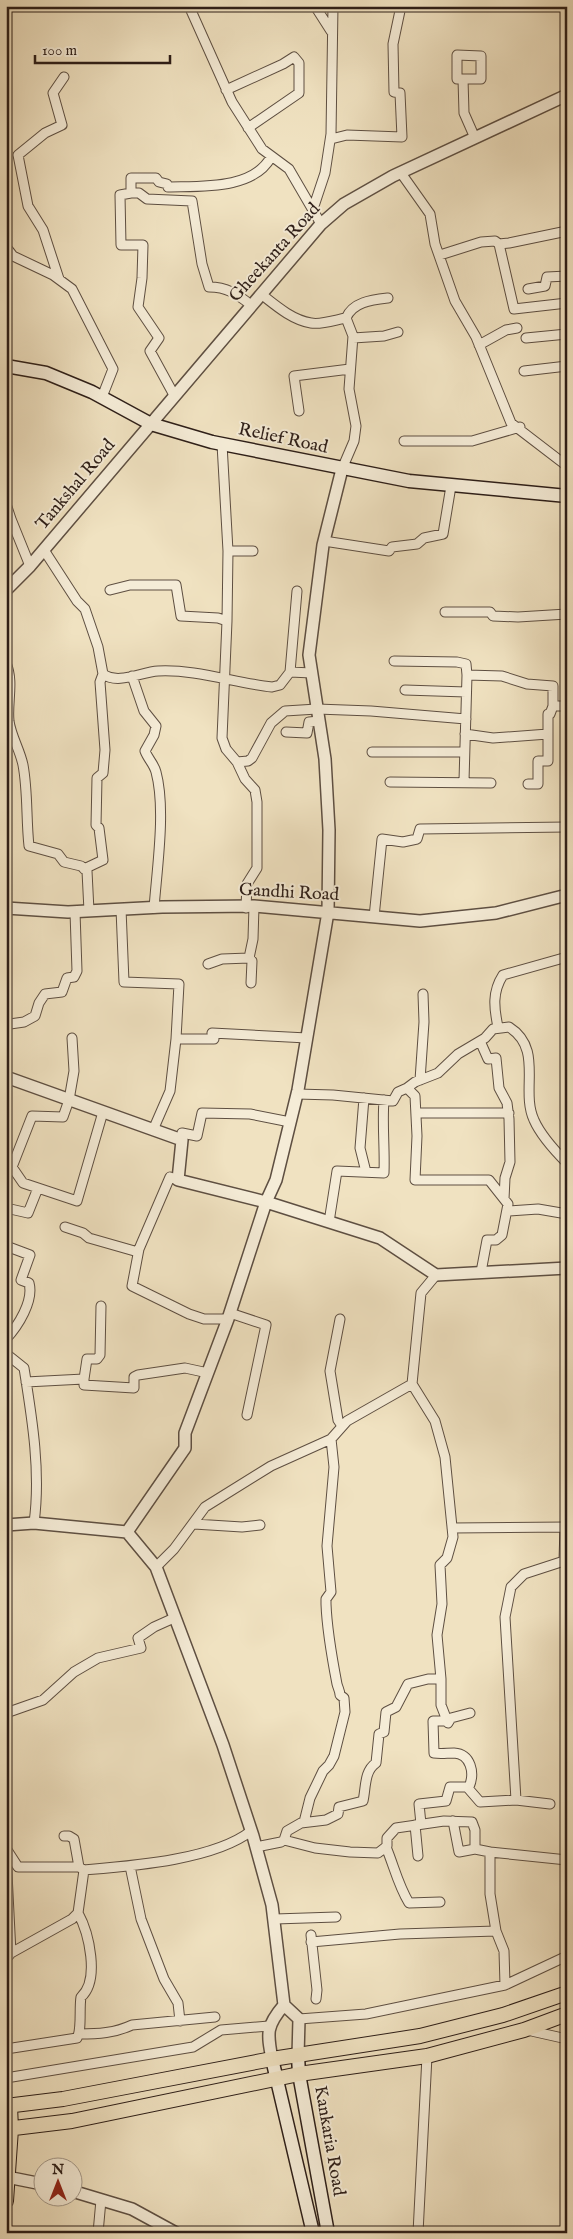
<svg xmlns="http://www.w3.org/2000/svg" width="573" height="2239" font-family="'IM FELL English',serif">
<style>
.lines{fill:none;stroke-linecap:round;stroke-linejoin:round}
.minor-casing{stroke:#5e4f42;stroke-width:11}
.tertiary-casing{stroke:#5e4f42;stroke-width:14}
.secondary-casing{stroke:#2d1e18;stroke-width:15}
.primary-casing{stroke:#2d1e18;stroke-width:16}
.minor{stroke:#f5ecd7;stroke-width:9}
.tertiary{stroke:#f5ecd7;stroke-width:11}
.secondary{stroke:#f5ecd7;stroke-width:12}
.primary{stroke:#f0e2c1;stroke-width:14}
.labels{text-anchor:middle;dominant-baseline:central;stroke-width:4;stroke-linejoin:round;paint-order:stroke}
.street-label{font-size:18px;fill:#2d1e18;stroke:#f5ecd7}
</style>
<rect width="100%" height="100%" fill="#f0e2c1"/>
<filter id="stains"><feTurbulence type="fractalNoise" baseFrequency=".004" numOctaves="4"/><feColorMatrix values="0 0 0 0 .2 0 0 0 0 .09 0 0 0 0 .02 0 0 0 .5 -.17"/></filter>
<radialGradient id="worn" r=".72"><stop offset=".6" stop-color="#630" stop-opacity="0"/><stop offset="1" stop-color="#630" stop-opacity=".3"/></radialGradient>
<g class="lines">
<defs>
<path id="minor" d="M189,6L232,102L262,149L289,169L321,224
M315,6L331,31
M463,79H481V56L457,55V79H463L464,113L475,138
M226,90L283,64L294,57L299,63V93L248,128
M331,139L347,135L402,137L400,93L394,92L393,44L401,6
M401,173L430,214L435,244L455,301L476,337L511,423L567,466
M131,193H139L147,199L192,201L202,264L209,287C227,287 237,294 251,305
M313,209L325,173L331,134L333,6
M499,244L514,309L567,303
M6,247L13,256L53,275L72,289L113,369L102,397
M440,255L481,242L495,241L499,244L509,243L567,231
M59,279L43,230L28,206L18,155L45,133L62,125L53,93L64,77
M528,289L545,286L547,277L567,276
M261,294C275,305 292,320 311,323C321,325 335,320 346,318L353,336L349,389L356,426L354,441L342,469
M346,318C353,302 371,300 388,298
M353,338L384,336L398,332
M526,338L567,334
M479,345L506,330L517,328
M524,371L567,366
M174,395L150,351L159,338L138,307L142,278L143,245H121L120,195L131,193V178H156L159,182L167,184L168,187C201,186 253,190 271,157
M299,411L294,376L350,369
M404,441H472L520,427
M222,444L228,551H253
M6,504L11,519
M6,520L11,519L30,566
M324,541L389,551L392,547L417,544L424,538L443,534L451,486
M44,550L77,601L85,609L98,647L103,674L100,682L105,750L103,773L97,778L96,825L99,828L103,860L84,869
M110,590L130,585H176L181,616L218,618L227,621L222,738L226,749L237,762L248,761L252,758L271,723L285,711L317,709L371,711L466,719
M445,612H490L493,616L518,617L567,614
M227,621L228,551
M394,661L457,662L466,664L467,675
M6,663C14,682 7,702 9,721C11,736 20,750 23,765C28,792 26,819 29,846L58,854L64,862L81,866L87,871L89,911
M290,672L297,591
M103,674C118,685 141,672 158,671C196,669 235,683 272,687L280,685L290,672L312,673
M132,676L144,711L156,726L154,735L145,751C148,759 154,764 156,772C166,809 157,868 154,908
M405,690L466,692
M286,732L307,733L309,722L319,721
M465,734L493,738L548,734
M372,752H464
M237,762L245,779L255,790L257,802V868L247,884L246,908
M464,781L467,675L502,676L527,684L553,686V706H567
M390,782L491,783
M528,784H538V761H548V714H550L553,706
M121,909L124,982L179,984L176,1039L170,1091L153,1130
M374,917L382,839L403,842L417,839L420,829L567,827
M249,958L252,961L251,983
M208,964L222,959L249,958L253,939L254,906
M6,1027L10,1024L24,1022L35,1016L39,1003L45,994L62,992L67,978L74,977L77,971L75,912
M498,1027C494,1008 492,992 503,975L567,957
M72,1038L74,1071L69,1100L63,1117L32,1116L12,1167L23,1183L77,1201L103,1112
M176,1039H214L212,1033L307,1038
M480,1041L488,1059L496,1058L499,1088L507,1103L509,1119L510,1162L505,1178L504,1199
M420,1080L424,1022L423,994
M407,1088L415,1082L438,1073L458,1054L485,1038L493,1029L509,1027C544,1049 520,1090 534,1120C541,1136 555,1151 567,1163
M297,1094L333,1095L393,1101L398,1092L407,1088L415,1096L417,1136L415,1180H489L508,1204L502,1235L496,1240H487L481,1272
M364,1098L360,1148L366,1172
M416,1113H509
M180,1140L182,1133L197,1136L202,1113L250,1114L290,1122
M178,1180L170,1177L139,1249L132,1286L189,1314L204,1319H228
M6,1208L28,1213L38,1188
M509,1211L538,1209L567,1214
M329,1222L337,1171L384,1173C385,1148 382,1125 384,1100
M65,1227L83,1233L89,1238L138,1252
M6,1246L30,1255L21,1280L29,1283C34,1301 18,1326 6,1339
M230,1313L266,1325L247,1415
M340,1319L330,1371L338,1420L342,1426
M6,1356H9L24,1368C32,1418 41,1472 34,1523
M84,1379L87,1359H97L100,1355L101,1306
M26,1382L84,1379V1385L134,1388V1377L138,1375L185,1368L208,1373
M194,1524L242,1527L260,1525
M452,1528L567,1527
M156,1567L174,1549L205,1507L271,1466L331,1439L347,1421L412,1384L421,1293L436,1275
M441,1679V1705L448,1723L451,1718L470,1713
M6,1713L43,1700L74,1672L98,1658L141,1648L138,1638L154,1627L174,1618
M467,1787L480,1802L516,1800L550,1804
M516,1800L505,1617L511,1587L524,1574L564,1561L565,1527
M453,1821L459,1852L475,1849
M304,1822L310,1798L323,1771L329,1765L334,1756L345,1712L344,1698L340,1695C340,1691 338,1688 337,1684C332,1658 327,1631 326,1604V1599L331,1592L327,1546L334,1467L331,1439
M421,1824L419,1804L446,1801L450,1787H469C475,1773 471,1754 454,1753C447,1753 441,1754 434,1753L433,1721H446
M415,1825L418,1856
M64,1836H69L74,1839L79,1867
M284,1840L315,1848L350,1852L378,1853L387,1846V1838L396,1828L444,1821L472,1822L475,1830V1849L490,1852V1894L496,1931L504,1951L505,1985
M256,1847L281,1842L284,1840L287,1831L301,1823L326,1820L338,1814L339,1807L363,1801C366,1788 364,1771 376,1763L379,1734L384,1732L386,1712L396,1707L408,1684L428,1679H441L437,1635L442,1604L440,1565L447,1558L453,1537L445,1457L435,1421L412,1384
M386,1847C394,1866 398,1885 409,1903L440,1902
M7,1850L18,1867H79L84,1870
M490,1852L567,1860
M6,1854L11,1953
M130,1866L141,1919L164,1979L178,2003L180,2021
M275,1919L336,1917
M311,1935L317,1990L316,1999
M311,1942L400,1934L496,1931
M6,1959L11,1953L72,1919L78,1913L84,1870C131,1866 214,1860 251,1831
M299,2019L366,2014L505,1985L567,1956
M527,2030L567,2039
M79,2034C98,2034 115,2033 132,2025L215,2017
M6,2049L77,2038C82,2030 79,2008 81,1997C100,1980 89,1933 78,1913
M6,2078L193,2047L221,2030L269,2026
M98,2233L101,2200
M418,2233L427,2056"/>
<path id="tertiary" d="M6,590L30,566L321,224L344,204L393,176L567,95
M6,908L68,912L162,907L254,906L420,921L496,913L567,895
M6,1077L182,1140L178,1180L266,1202L380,1238L436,1275L567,1268
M6,1525L34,1523L127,1532L156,1567L223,1745L253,1836L272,1905L284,2005C266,2026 267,2033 272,2059
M127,1532L185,1448V1433L228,1319L266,1202L276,1180L298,1090L328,912L329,830L325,759L309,655L323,545L342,469
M284,2005L299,2019L298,2056
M7,2177L42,2184
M72,2191L132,2209L176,2233"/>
<path id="secondary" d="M6,366L46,373L92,392L151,424L212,442L409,481L567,496
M298,2056L299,2074L328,2233
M272,2059L313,2233"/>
<path id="primary" d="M6,2106L63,2099L272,2059L420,2036L503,2015L567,1993
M6,2129L72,2121L299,2074L427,2056L524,2030L567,2014
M6,2201L11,2129L10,2106"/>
</defs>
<use href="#minor" class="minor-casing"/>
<use href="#tertiary" class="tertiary-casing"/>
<use href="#secondary" class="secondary-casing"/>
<use href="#primary" class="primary-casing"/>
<use href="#minor" class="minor"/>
<use href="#tertiary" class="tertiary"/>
<use href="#secondary" class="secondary"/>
<use href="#primary" class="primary"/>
</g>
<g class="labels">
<g class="street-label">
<text transform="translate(275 253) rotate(-48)">Gheekanta Road</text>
<text transform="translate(283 439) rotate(12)">Relief Road</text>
<text transform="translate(76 485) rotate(-50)">Tankshal Road</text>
<text transform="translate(289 893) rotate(3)">Gandhi Road</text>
<text transform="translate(329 2141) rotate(80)">Kankaria Road</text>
</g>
</g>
<rect width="573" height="2239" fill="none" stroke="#f0e2c1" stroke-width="25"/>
<rect x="8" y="8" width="558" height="2224" fill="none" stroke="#2d1e18" stroke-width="2.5"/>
<rect x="12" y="12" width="548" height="2214" fill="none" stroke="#2d1e18"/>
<g transform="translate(58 2182)"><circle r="24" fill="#f5ecd7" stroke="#a59a8b"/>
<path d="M0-4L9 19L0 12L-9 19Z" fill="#8f2418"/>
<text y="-8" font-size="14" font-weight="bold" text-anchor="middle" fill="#2d1e18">N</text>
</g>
<path d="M35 55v8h135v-8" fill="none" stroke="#2d1e18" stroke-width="2.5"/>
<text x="42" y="55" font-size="15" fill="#2d1e18" stroke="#f5ecd7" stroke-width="4" paint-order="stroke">100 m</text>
<rect width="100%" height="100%" filter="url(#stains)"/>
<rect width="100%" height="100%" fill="url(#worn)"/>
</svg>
